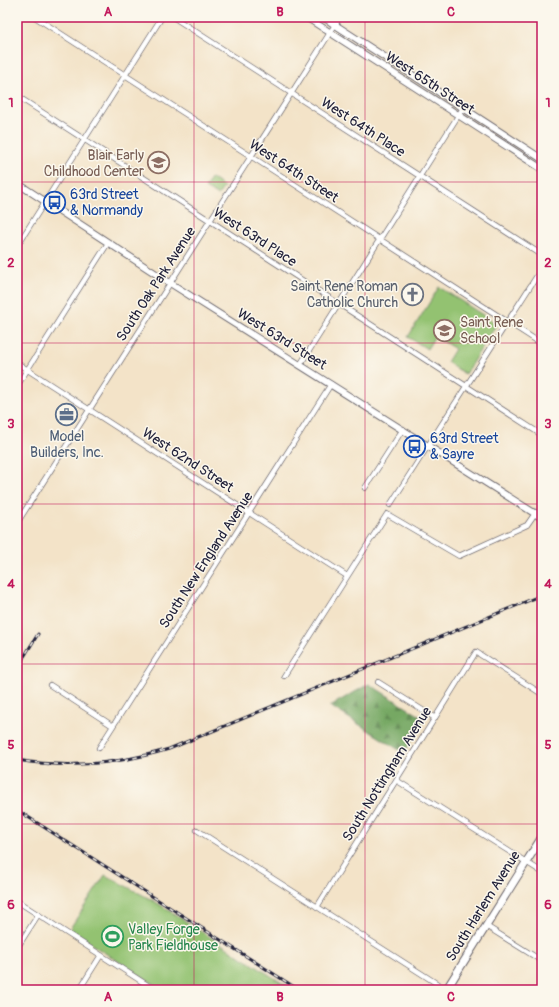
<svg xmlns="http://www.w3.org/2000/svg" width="559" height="1007" font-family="Pangolin,sans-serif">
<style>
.forest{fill:url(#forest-firs);stroke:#4c654f}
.green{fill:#93c271;stroke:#5a7256}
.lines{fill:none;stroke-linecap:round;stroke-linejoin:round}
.street-casing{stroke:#6b666c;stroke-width:6}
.secondary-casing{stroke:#6b666c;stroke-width:8}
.primary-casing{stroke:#6b666c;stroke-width:9}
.street{stroke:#fff;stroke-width:4.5}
.secondary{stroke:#fff;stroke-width:6}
.primary{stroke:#fff;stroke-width:7}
.rail-casing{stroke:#22223b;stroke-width:3}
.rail{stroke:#fbf7ec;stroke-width:1.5;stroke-dasharray:4.5;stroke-linecap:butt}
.grid{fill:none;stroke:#c2185b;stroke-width:1;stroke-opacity:0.55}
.labels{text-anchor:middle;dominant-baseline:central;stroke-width:3;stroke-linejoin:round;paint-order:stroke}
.street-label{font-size:14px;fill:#22223b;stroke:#fbf7ec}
.education-label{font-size:14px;fill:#785e54;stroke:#fbf7ec;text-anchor:end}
.transit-label{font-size:14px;fill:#164399;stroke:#fbf7ec;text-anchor:start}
.worship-label{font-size:14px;fill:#5b616d;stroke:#fbf7ec;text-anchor:end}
.service-label{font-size:14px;fill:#4e5e75;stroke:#fbf7ec}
.leisure-label{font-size:14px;fill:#27864d;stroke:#fbf7ec;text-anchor:start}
.neatline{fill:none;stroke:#c2185b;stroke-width:1.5}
.grid-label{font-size:13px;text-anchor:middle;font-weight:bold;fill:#c2185b}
</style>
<defs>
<pattern id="forest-firs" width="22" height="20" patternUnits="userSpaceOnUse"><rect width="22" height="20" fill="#76a863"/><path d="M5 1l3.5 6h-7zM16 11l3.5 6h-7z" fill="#608853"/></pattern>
</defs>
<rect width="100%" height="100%" fill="#fbf7ec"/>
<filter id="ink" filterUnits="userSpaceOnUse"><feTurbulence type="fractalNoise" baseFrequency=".025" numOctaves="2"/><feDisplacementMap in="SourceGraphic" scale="8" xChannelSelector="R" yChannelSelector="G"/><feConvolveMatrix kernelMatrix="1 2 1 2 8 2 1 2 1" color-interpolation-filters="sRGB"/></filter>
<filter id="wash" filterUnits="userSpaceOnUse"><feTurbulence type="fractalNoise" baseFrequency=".012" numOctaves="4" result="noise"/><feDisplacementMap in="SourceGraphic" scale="16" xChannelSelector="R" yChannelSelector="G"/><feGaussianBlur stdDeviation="0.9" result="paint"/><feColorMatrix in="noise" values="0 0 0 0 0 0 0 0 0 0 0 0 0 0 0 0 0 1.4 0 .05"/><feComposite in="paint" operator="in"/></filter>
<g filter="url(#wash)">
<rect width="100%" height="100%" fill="#f3e3c8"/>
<path class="forest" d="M369,684L425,719L405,751H401L330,706Z"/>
<path class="green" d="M211,178L224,187L219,194L217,195L205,188Z
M439,287L497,324L465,374L447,362L455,349L435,336L427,349L408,337Z
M105,875L154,901L293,990H163L69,930Z"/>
</g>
<g filter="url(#ink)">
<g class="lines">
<defs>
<path id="street" d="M35,17L542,344
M173,17L542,255
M17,96L542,435
M17,246L162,17
M17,363L347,576
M300,365L463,108
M17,386L108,243
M365,488L403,429
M390,505L542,268
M17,523L340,17
M284,676L387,514L459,556L527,525L536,512
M378,682L435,718
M50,685L113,726
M99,748L331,384
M396,780L542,872
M197,830L447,990
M17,901L155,990
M317,907L476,652L542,694
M486,926L542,961
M17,948L38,915
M79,990L101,955"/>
<path id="secondary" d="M306,17L542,169
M323,17L542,159
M17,183L170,283L542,518"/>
<path id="primary" d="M446,990L542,837"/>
</defs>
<use href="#street" class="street-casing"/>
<use href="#secondary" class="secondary-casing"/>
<use href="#primary" class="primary-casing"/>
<use href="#street" class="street"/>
<use href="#secondary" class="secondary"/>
<use href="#primary" class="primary"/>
<defs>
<path id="rail" d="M17,668L38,634
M17,760C69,769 119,764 169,749L542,595
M17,810L299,990"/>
</defs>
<use href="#rail" class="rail-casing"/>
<use href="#rail" class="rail"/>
</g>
</g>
<path class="grid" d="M194,17V990M365,17V990M17,182H542M17,343H542M17,504H542M17,664H542M17,824H542"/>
<defs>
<symbol id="school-ring" viewBox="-11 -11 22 22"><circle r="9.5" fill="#fbf7ec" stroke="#8d6e63" stroke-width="1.5"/><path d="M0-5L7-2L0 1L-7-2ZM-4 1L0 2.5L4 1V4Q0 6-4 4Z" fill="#8d6e63"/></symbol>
<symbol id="bus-ring" viewBox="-11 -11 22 22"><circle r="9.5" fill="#fbf7ec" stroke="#1a4fb4" stroke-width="1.5"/><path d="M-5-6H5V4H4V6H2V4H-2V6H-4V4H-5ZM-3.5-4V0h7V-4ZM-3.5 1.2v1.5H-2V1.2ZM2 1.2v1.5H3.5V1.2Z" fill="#1a4fb4"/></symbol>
<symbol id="church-ring" viewBox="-11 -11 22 22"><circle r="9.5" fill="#fbf7ec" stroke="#6b7280" stroke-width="1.5"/><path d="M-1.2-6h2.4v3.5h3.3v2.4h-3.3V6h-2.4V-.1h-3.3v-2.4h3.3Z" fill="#6b7280"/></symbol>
<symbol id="office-ring" viewBox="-11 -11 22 22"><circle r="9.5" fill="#fbf7ec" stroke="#5c6f8a" stroke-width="1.5"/><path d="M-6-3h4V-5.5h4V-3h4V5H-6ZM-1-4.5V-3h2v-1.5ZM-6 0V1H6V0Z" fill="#5c6f8a"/></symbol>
<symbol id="stadium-ring" viewBox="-11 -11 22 22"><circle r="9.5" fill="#fbf7ec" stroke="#2e9e5b" stroke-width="1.5"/><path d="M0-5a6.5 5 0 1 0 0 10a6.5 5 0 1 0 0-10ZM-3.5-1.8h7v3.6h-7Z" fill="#2e9e5b"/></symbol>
</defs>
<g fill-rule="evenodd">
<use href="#school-ring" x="146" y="150" width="25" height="25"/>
<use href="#bus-ring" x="42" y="190" width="25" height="25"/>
<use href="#church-ring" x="400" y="282" width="25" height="25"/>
<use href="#school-ring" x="432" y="318" width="25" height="25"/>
<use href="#office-ring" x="54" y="402" width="25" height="25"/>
<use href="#bus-ring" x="402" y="434" width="25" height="25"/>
<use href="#stadium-ring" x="100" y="924" width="25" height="25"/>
</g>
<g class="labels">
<g class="street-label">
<text transform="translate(430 83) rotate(33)">West 65th Street</text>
<text transform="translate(363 127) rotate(33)">West 64th Place</text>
<text transform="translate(294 171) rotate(33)">West 64th Street</text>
<text transform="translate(255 237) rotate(33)">West 63rd Place</text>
<text transform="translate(156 284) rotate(-57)">South Oak Park Avenue</text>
<text transform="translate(282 339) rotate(32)">West 63rd Street</text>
<text transform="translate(188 460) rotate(33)">West 62nd Street</text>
<text transform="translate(206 560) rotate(-57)">South New England Avenue</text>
<text transform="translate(387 774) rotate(-58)">South Nottingham Avenue</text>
<text transform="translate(483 906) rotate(-58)">South Harlem Avenue</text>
</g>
<g class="education-label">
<text x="144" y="155">Blair Early<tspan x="144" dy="16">Childhood Center</tspan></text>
<text x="460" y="322" text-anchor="start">Saint Rene<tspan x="460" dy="16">School</tspan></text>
</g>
<g class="transit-label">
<text x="70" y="194">63rd Street<tspan x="70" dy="16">&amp; Normandy</tspan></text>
<text x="430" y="438">63rd Street<tspan x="430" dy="16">&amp; Sayre</tspan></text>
</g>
<g class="worship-label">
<text x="398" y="286">Saint Rene Roman<tspan x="398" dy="16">Catholic Church</tspan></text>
</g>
<g class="service-label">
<text x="67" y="436">Model<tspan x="67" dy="16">Builders, Inc.</tspan></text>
</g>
<g class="leisure-label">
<text x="128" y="929">Valley Forge<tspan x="128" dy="16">Park Fieldhouse</tspan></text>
</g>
</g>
<rect width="559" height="1007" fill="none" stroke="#fbf7ec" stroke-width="44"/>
<rect x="22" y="22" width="515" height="963" class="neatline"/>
<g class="grid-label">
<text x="108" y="16">A</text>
<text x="280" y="16">B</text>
<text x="451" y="16">C</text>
<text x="11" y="107">1</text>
<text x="548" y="107">1</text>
<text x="11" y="267">2</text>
<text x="548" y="267">2</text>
<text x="11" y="428">3</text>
<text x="548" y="428">3</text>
<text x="11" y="588">4</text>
<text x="548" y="588">4</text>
<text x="11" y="749">5</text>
<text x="548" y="749">5</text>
<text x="11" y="909">6</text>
<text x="548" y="909">6</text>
<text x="108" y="1001">A</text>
<text x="280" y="1001">B</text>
<text x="451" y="1001">C</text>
</g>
</svg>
